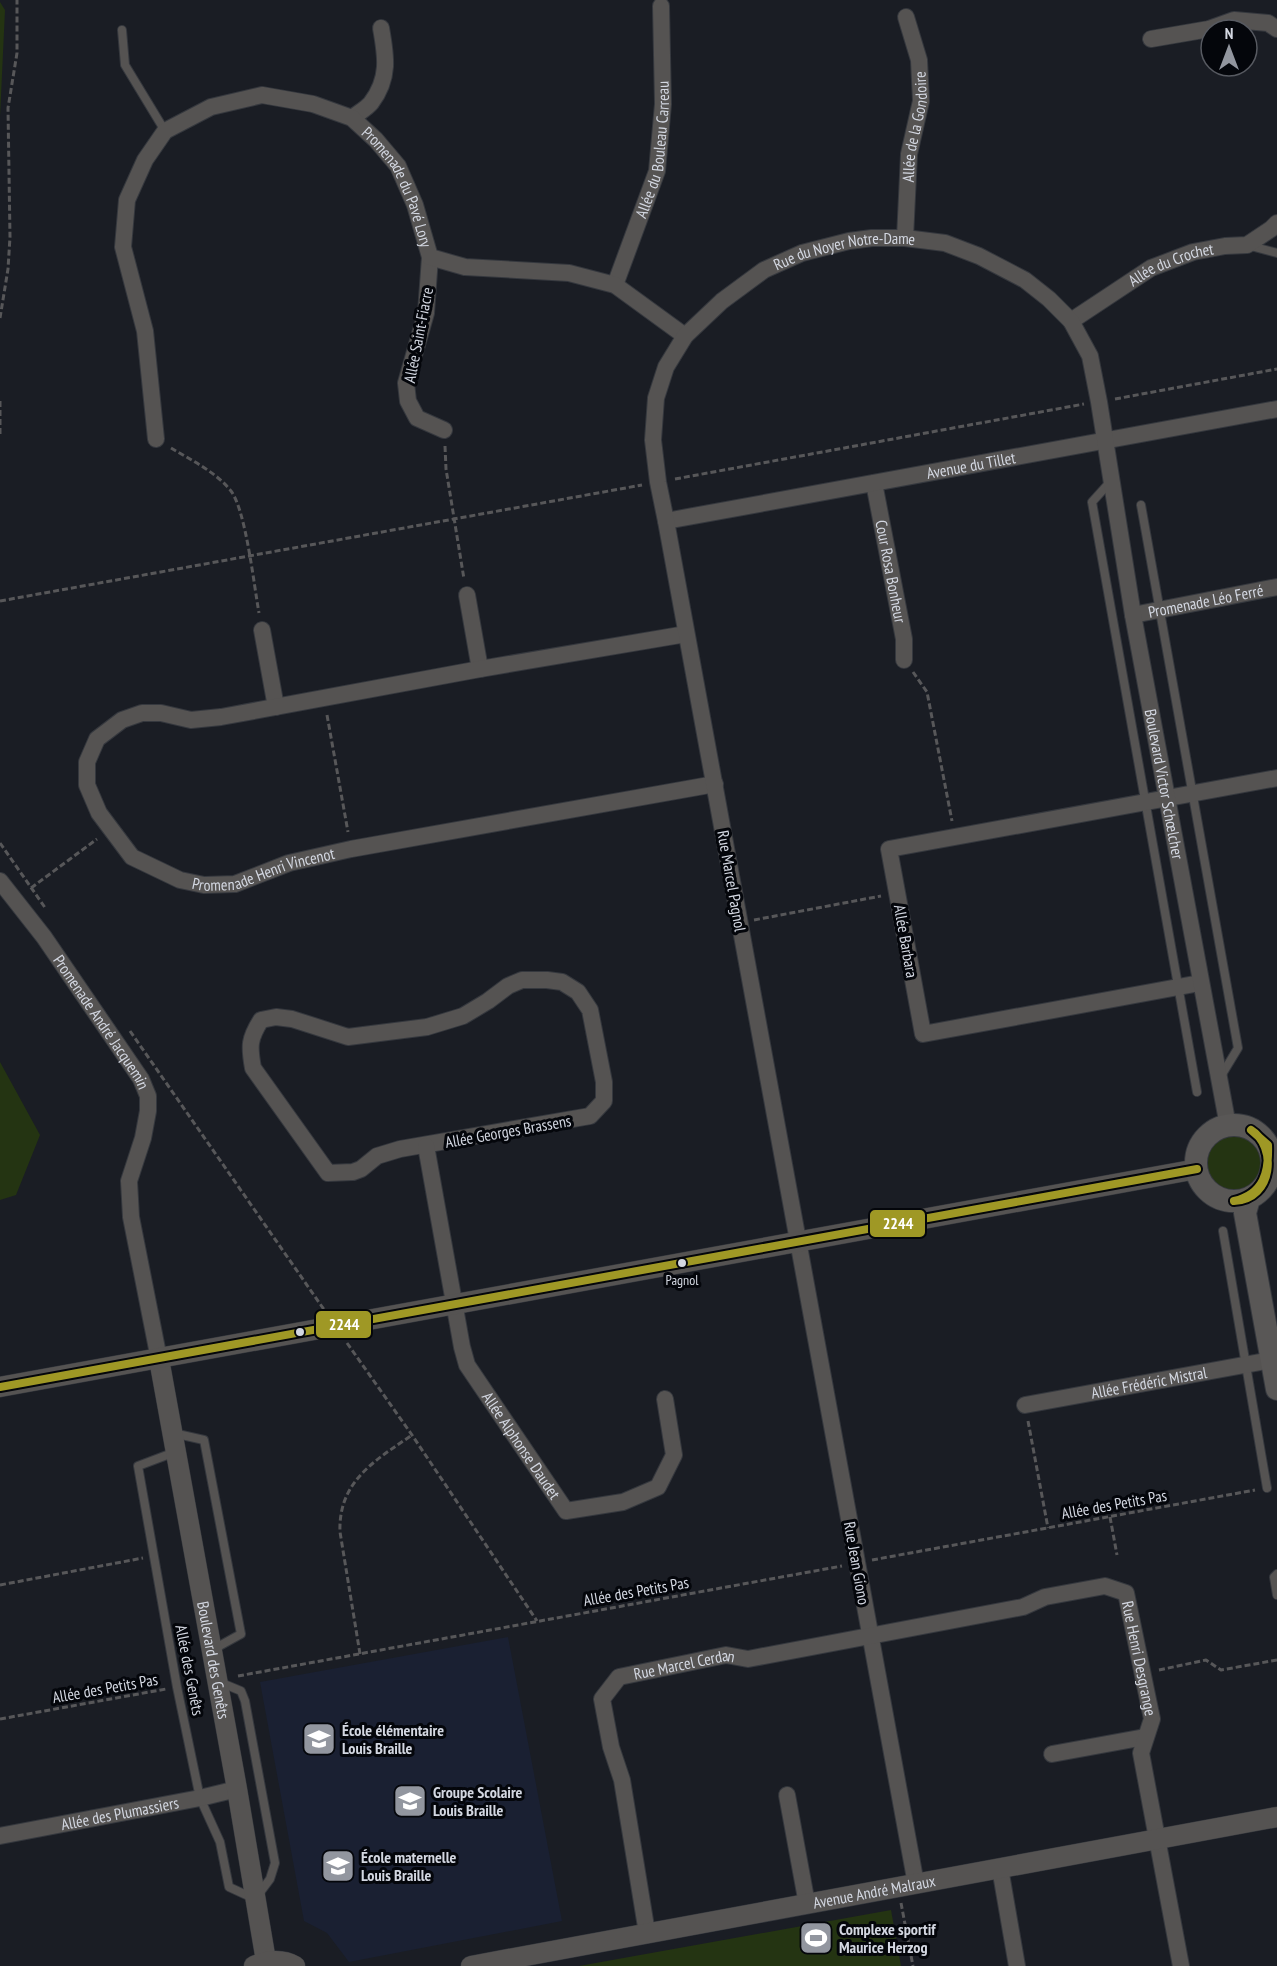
<svg xmlns="http://www.w3.org/2000/svg" width="1277" height="1966" font-family="'PT Sans Narrow',sans-serif">
<style>
.built{fill:#1a2032}
.green{fill:#243412}
.lines{fill:none;stroke-linecap:round;stroke-linejoin:round}
.service-casing{stroke:#35383e;stroke-width:10}
.minor-casing{stroke:#35383e;stroke-width:18}
.tertiary-casing{stroke:#35383e;stroke-width:21}
.secondary-casing{stroke:#35383e;stroke-width:24}
.path{stroke:#575759;stroke-width:3;stroke-dasharray:6 3;stroke-linecap:butt}
.service{stroke:#555352;stroke-width:8}
.minor{stroke:#555352;stroke-width:16}
.tertiary{stroke:#555352;stroke-width:20}
.secondary{stroke:#595756;stroke-width:22}
.bus-1-casing{stroke:#04060b;stroke-width:12}
.bus-1{stroke:#9f9825;stroke-width:8}
.bus-dot{fill:#d3d7e1;stroke:#04060b;stroke-width:2}
.labels{text-anchor:middle;dominant-baseline:central;stroke-width:6;stroke-linejoin:round;paint-order:stroke}
.bus-label{font-size:14px;fill:#d3d7e1;stroke:#04060b}
.street-label{font-size:16px;fill:#d3d7e1;stroke:#04060b}
.poi-label{font-size:16px;font-weight:bold;fill:#d3d7e1;stroke:#04060b;text-anchor:start}
.line-badge{stroke:#04060b;stroke-width:2}
.badge-label{font-size:16px;text-anchor:middle;font-weight:bold;fill:#fff}
</style>
<rect width="100%" height="100%" fill="#1a1d24"/>
<path class="built" d="M508,1637L562,1921L349,1962L327,1933L304,1921L260,1682Z"/>
<path class="green" d="M0,2L5,10L0,117Z
M0,1062L40,1135L16,1195L0,1200Z
M1206 1163a29 29 0 1 1 58 0a29 29 0 1 1-58 0Z
M891,1910L901,1966H579Z"/>
<g class="lines">
<defs>
<path id="service" d="M122,30L125,65L165,131
M1247,245L1277,253
M1111,481L1092,502L1197,1092
M1141,505L1238,1048L1221,1076
M1223,1231L1267,1488
M173,1433L204,1440L241,1634L212,1650
M175,1452L138,1466L177,1687L200,1798L220,1842L229,1887L255,1899L270,1879L275,1863L245,1701L241,1691L217,1681
M1277,1574L1274,1577L1277,1595"/>
<g id="minor">
<path d="M1151,39L1209,29L1234,20L1268,23L1277,29"/>
<path d="M352,118C358,113 366,109 371,103C390,78 386,56 381,28"/>
<path id="s1" d="M905,238L909,154L921,101L919,60L906,17"/>
<path d="M430,257L426,313L406,383L408,401L417,418L444,430"/>
<path id="s2" d="M615,285L657,171L663,104L661,6"/>
<path id="s3" d="M1071,321L1151,268L1193,252L1225,246L1247,245L1271,229L1277,223"/>
<path id="s4" d="M156,439L145,331L123,247L127,200L145,160L165,131L211,107L262,95L313,104L352,118L376,140L398,166L415,205L430,257L465,267L569,273L615,285L685,336"/>
<path id="s5" d="M874,483L904,639V660"/>
<path id="s6" d="M666,521L1277,409"/>
<path d="M467,595L480,669"/>
<path id="s7" d="M1133,615L1277,587"/>
<path d="M262,630L276,707"/>
<path id="s8" d="M686,634L480,669L221,717L191,720L161,713H142L122,720L97,739L87,762V785L99,813L132,857L180,880L204,885L235,884L289,863L351,849L715,784"/>
<path id="s9" d="M0,881L44,937L141,1079L148,1096V1111L143,1138L129,1181L131,1217L159,1359"/>
<path d="M522,980H547L562,982L578,992L590,1010L604,1082V1101L590,1116L400,1149L377,1156L361,1169L353,1172L328,1173L253,1068C249,1046 249,1039 261,1020L276,1017L292,1019L348,1037L427,1027L463,1016L488,1001L508,986Z"/>
<path d="M1200,983L923,1034L889,849L1277,778"/>
<path id="s10" d="M426,1146L462,1347L467,1365L566,1511L623,1502L658,1487L674,1455L665,1399"/>
<path id="s11" d="M1025,1405L1277,1359"/>
<path d="M1052,1754L1145,1737"/>
<path d="M787,1795L807,1904"/>
<path id="s12" d="M0,1836L200,1798L237,1789"/>
<path d="M1000,1868L1017,1966"/>
<path id="s13" d="M916,1884L666,521L658,482L653,440L656,398L666,367L685,336L722,301L764,270L802,253L849,241L872,238H905L945,243L979,256L1025,280L1049,299L1071,321L1090,356L1099,402L1133,615L1228,1126"/>
<path id="s14" d="M647,1933L622,1780L611,1747L602,1699L619,1677L726,1655L748,1659L1023,1607L1045,1597L1105,1586L1126,1593L1152,1719L1141,1753L1181,1966"/>
</g>
<g id="tertiary">
<path id="s15" d="M159,1359L237,1789L266,1961"/>
<path d="M0,1387L1197,1169"/>
<path d="M254,1966C268,1960 281,1958 295,1966"/>
<path id="s16" d="M471,1966L1277,1817"/>
</g>
<path id="secondary" d="M1196 1163a38 38 0 1 1 76 0a38 38 0 1 1-76 0Z
M1249,1199L1245,1213L1277,1389"/>
</defs>
<use href="#service" class="service-casing"/>
<use href="#minor" class="minor-casing"/>
<use href="#tertiary" class="tertiary-casing"/>
<use href="#secondary" class="secondary-casing"/>
<path class="path" d="M0,318L8,269L10,237L8,108L17,53V0
M1115,399L1277,369
M0,401V435
M445,446L446,469L464,579
M171,448C191,460 216,472 231,491C246,511 254,586 259,613
M675,479L1084,404
M0,601L642,485
M913,672L927,692L952,821
M327,715L348,832
M0,843L46,909
M31,888L97,839
M754,920L881,896
M130,1031L325,1311
M347,1343L412,1435L537,1621
M1028,1421L1048,1528
M1110,1517L1117,1555
M872,1560L1255,1490
M0,1585L143,1558
M360,1654L340,1532C338,1481 376,1460 412,1435
M1159,1670L1206,1660L1221,1670L1277,1660
M238,1676L842,1566
M0,1719L166,1689
M901,1903L913,1966"/>
<use href="#service" class="service"/>
<use href="#minor" class="minor"/>
<use href="#tertiary" class="tertiary"/>
<use href="#secondary" class="secondary"/>
<defs>
<path id="bus-1" d="M1234,1201C1264,1194 1269,1172 1268,1145L1251,1130
M1234,1201C1274,1199 1277,1146 1251,1130
M0,1387L1197,1169"/>
</defs>
<use href="#bus-1" class="bus-1-casing"/>
<use href="#bus-1" class="bus-1"/>
</g>
<defs>
<symbol id="school-square" viewBox="-11 -11 22 22"><rect x="-9" y="-9" width="18" height="18" rx="4" fill="#92969f" stroke="#04060b"/><path d="M0-5L7-2L0 1L-7-2ZM-4 1L0 2.5L4 1V4Q0 6-4 4Z" fill="#fff"/></symbol>
<symbol id="stadium-square" viewBox="-11 -11 22 22"><rect x="-9" y="-9" width="18" height="18" rx="4" fill="#92969f" stroke="#04060b"/><path d="M0-5a6.5 5 0 1 0 0 10a6.5 5 0 1 0 0-10ZM-3.5-1.8h7v3.6h-7Z" fill="#fff"/></symbol>
</defs>
<g fill-rule="evenodd">
<use href="#school-square" x="300" y="1720" width="38" height="38"/>
<use href="#school-square" x="391" y="1782" width="38" height="38"/>
<use href="#school-square" x="319" y="1847" width="38" height="38"/>
<use href="#stadium-square" x="797" y="1919" width="38" height="38"/>
</g>
<g class="bus-dot">
<circle cx="682" cy="1263" r="5"/>
<circle cx="300" cy="1332" r="5"/>
</g>
<g class="labels">
<g class="bus-label">
<text x="682" y="1280">Pagnol</text>
</g>
<g class="street-label">
<text stroke="none"><textPath href="#s1" startOffset="112">Allée de la Gondoire</textPath></text>
<text stroke="none"><textPath href="#s2" startOffset="142">Allée du Bouleau Carreau</textPath></text>
<text stroke="none"><textPath href="#s4" startOffset="604">Promenade du Pavé Lory</textPath></text>
<text stroke="none"><textPath href="#s13" startOffset="1766">Rue du Noyer Notre-Dame</textPath></text>
<text stroke="none"><textPath href="#s3" startOffset="116">Allée du Crochet</textPath></text>
<text transform="translate(418 335) rotate(-79)">Allée Saint-Fiacre</text>
<text stroke="none"><textPath href="#s6" startOffset="310">Avenue du Tillet</textPath></text>
<text stroke="none"><textPath href="#s5" startOffset="90">Cour Rosa Bonheur</textPath></text>
<text stroke="none"><textPath href="#s7" startOffset="74">Promenade Léo Ferré</textPath></text>
<text stroke="none"><textPath href="#s13" startOffset="2493">Boulevard Victor Schœlcher</textPath></text>
<text stroke="none"><textPath href="#s8" startOffset="878">Promenade Henri Vincenot</textPath></text>
<text transform="translate(732 881) rotate(80)">Rue Marcel Pagnol</text>
<text transform="translate(906 941) rotate(80)">Allée Barbara</text>
<text stroke="none"><textPath href="#s9" startOffset="174">Promenade André Jacquemin</textPath></text>
<text transform="translate(508 1131) rotate(-10)">Allée Georges Brassens</text>
<text stroke="none"><textPath href="#s11" startOffset="126">Allée Frédéric Mistral</textPath></text>
<text stroke="none"><textPath href="#s10" startOffset="320">Allée Alphonse Daudet</textPath></text>
<text transform="translate(1114 1504) rotate(-10)">Allée des Petits Pas</text>
<text transform="translate(857 1563) rotate(80)">Rue Jean Giono</text>
<text transform="translate(636 1591) rotate(-10)">Allée des Petits Pas</text>
<text stroke="none"><textPath href="#s14" startOffset="852">Rue Henri Desgrange</textPath></text>
<text stroke="none"><textPath href="#s15" startOffset="306">Boulevard des Genêts</textPath></text>
<text stroke="none"><textPath href="#s14" startOffset="333">Rue Marcel Cerdan</textPath></text>
<text transform="translate(190 1670) rotate(79)">Allée des Genêts</text>
<text transform="translate(105 1688) rotate(-10)">Allée des Petits Pas</text>
<text stroke="none"><textPath href="#s12" startOffset="122">Allée des Plumassiers</textPath></text>
<text stroke="none"><textPath href="#s16" startOffset="410">Avenue André Malraux</textPath></text>
</g>
<g class="poi-label">
<text x="342" y="1730">École élémentaire<tspan x="342" dy="18">Louis Braille</tspan></text>
<text x="433" y="1792">Groupe Scolaire<tspan x="433" dy="18">Louis Braille</tspan></text>
<text x="361" y="1857">École maternelle<tspan x="361" dy="18">Louis Braille</tspan></text>
<text x="839" y="1929">Complexe sportif<tspan x="839" dy="18">Maurice Herzog</tspan></text>
</g>
</g>
<g class="line-badge">
<rect x="869" y="1209" width="57" height="29" rx="6" fill="#9f9825"/>
<rect x="315" y="1310" width="57" height="29" rx="6" fill="#9f9825"/>
</g>
<g class="badge-label">
<text x="898" y="1229">2244</text>
<text x="344" y="1330">2244</text>
</g>
<g transform="translate(1229 48)"><circle r="28" fill="#04060b" stroke="#575a61" stroke-width="1.5"/>
<path d="M0-4.5L10 22L0 15L-10 22Z" fill="#92969f"/>
<text y="-9" font-size="16" font-weight="bold" text-anchor="middle" fill="#d3d7e1">N</text>
</g>
</svg>
